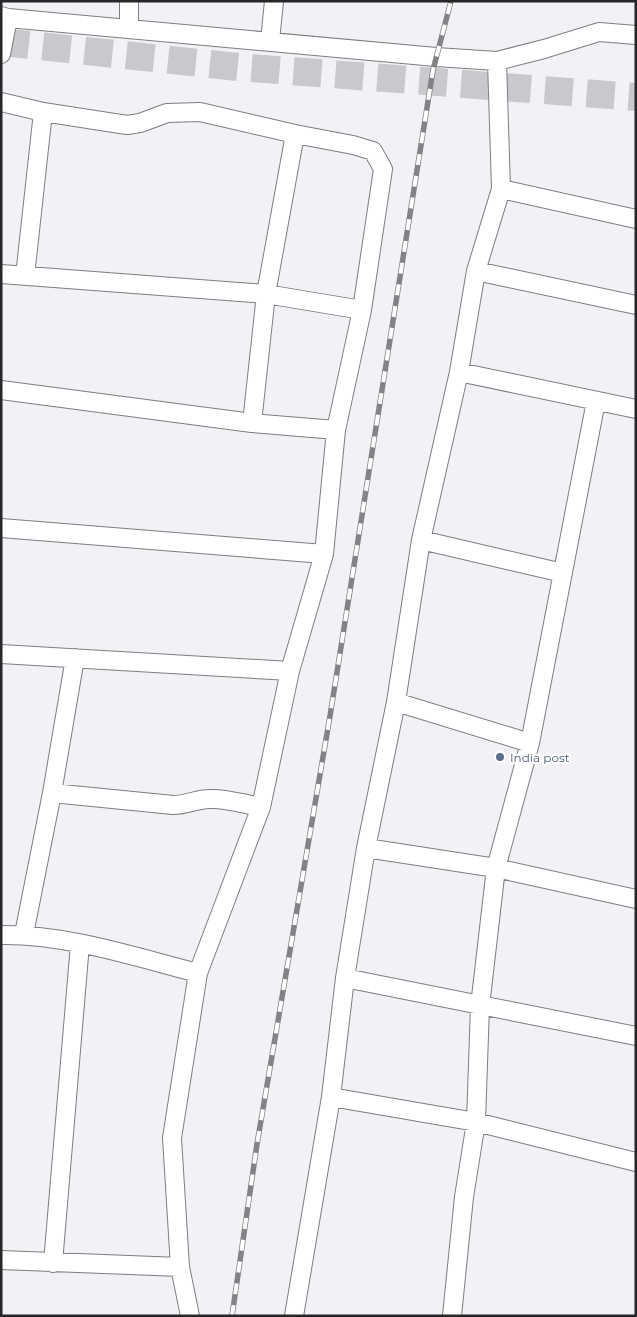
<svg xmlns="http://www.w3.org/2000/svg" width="637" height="1317" font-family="Montserrat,sans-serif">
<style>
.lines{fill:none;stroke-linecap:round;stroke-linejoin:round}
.primary-tunnel{stroke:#c9c9cd;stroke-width:28;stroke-dasharray:28 14;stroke-linecap:butt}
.minor-casing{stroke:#7d7d82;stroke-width:20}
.minor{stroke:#fff;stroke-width:18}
.rail-casing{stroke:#838386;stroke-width:5.5}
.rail{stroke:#fefefe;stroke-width:4;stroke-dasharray:11;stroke-linecap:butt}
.service-dot{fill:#5c6f8a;stroke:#fefefe;stroke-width:2}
.labels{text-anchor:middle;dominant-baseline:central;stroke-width:4.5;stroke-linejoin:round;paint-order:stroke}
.service-label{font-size:12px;fill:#4e5e75;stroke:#fefefe;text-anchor:start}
</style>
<rect width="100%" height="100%" fill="#f1f1f6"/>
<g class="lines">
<path class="primary-tunnel" d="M1,42L238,67L636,97"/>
<defs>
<path id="minor" d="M1,16L8,18L436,57L497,61L544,49L599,32L636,35
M129,28V1
M270,41L274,1
M1,54L8,18
M497,61L501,189
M1,102L43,112L127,125L140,123L167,113L200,112L295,134L353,145L373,151L383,169L362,310L336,430L324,554L290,671L261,807L198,973L172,1138L180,1267L190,1316
M476,271L636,305
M1,274L266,294L362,310
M25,276L43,112
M459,372L636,409
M1,390L252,423L336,430
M252,423L266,294L295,134
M1,528L324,554
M421,540L563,573
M1,654L290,671
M396,702L530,743
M52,793L173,805C187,805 197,799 209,799C226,798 244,804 261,807
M366,848L496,868L636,899
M24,934L52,793L75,658
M1,935C66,934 135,957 198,973
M345,978L636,1036
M331,1097L476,1122L636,1162
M1,1260L180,1267
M53,1263L80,944
M294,1316L331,1097L345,978L366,848L396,702L421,540L459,372L476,271L501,189L636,219
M452,1316L464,1197L476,1122L480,1006L496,868L530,743L596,401"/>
</defs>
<use href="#minor" class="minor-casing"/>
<use href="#minor" class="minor"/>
<defs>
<path id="rail" d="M232,1316L257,1144L330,716L433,70L451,1"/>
</defs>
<use href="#rail" class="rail-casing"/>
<use href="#rail" class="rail"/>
</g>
<circle class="service-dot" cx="500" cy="757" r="5"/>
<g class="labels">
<g class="service-label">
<text x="510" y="757">India post</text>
</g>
</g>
<rect width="637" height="1317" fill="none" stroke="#272729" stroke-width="5"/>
</svg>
